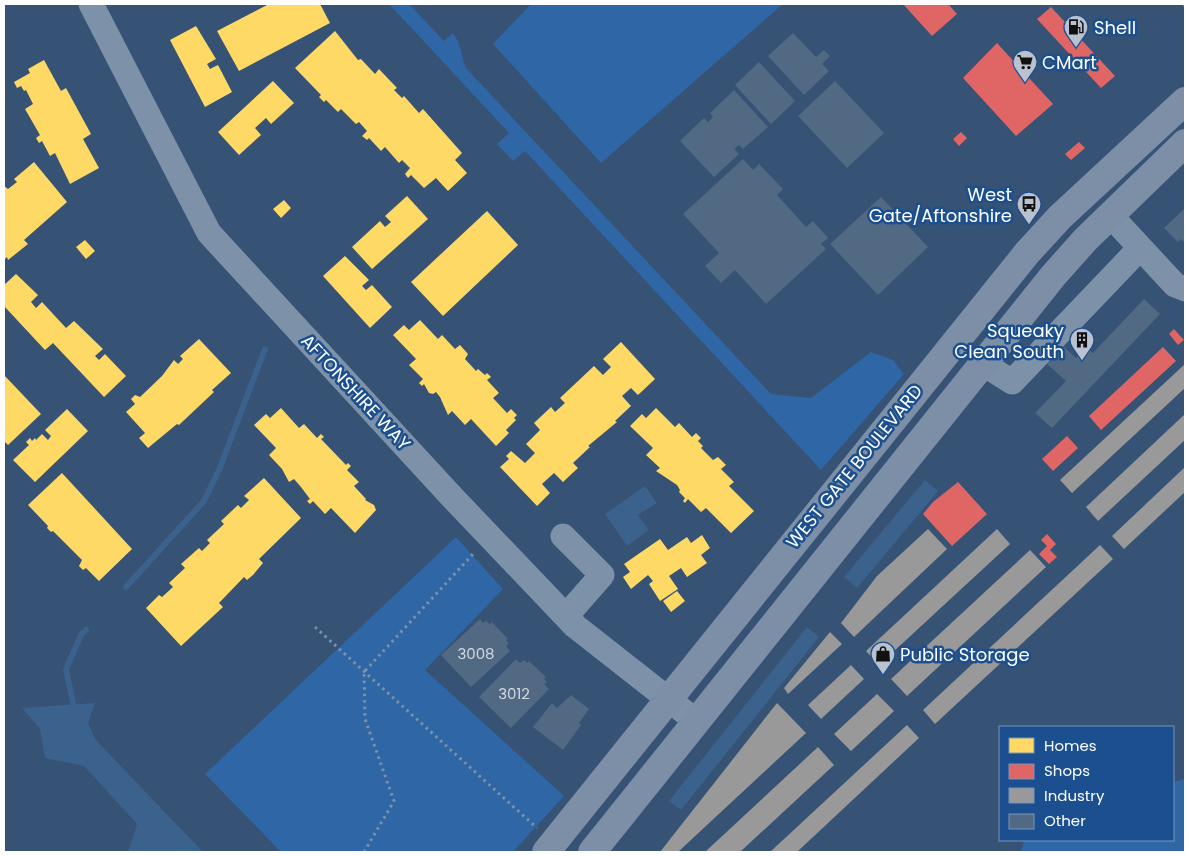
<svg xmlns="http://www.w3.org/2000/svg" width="1189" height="856" font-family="Poppins,sans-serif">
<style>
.green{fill:#2f66a5}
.water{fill:#3b618d}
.homes{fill:#ffd966}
.shops{fill:#e06666}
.industry{fill:#999}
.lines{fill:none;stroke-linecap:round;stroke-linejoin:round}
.stream{stroke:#3b618d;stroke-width:6}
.building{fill:#526984}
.path{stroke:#7d92a8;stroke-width:3;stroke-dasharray:2.5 4;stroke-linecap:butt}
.minor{stroke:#7d92a8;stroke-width:25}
.major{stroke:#7d8ea7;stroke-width:28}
.labels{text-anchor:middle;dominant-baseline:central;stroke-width:5;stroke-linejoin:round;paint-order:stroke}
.number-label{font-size:15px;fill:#d4dae0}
.poi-label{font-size:18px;fill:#fff;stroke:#1b4f8f;text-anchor:start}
.street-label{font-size:18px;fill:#fff;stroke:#1b4f8f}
</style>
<rect width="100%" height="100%" fill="#365274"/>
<path class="green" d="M389,4H409L444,41L453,33C461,43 461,56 466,68L771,394L811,398L871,352L893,360L904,374L821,470L525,151L513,161L497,144L509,133Z
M531,4H783L601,163L493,44Z
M456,537L503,589L425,670L564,796L513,852H281L205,774Z
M1185,779V852H1021L1024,840H1173V782Z"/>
<path class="water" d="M925,480L938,491L857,588L844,577Z
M645,486L657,503L638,515L649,530L627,546L605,514Z
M807,627L819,637L681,810L669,801Z
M95,703L88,723L95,739L203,852H128L137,824L84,766L45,758L40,729L22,708Z"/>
<path class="homes" d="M269,4H320L330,23L239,71L217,31Z
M196,26L216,59L207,64L210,69L218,65L232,92L205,107L170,40Z
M335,31L358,60L361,59L375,74L379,69L397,88L394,90L402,98L404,96L419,113L423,109L462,153L455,160L467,173L448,191L436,178L424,188L411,175L408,178L405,174L410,168L402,160L399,163L385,147L381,151L369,138L367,140L362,136L367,131L359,122L356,124L341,109L338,112L326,100L324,102L319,97L321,95L295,68Z
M44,60L61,91L66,88L91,134L83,139L99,168L70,184L55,153L50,156L42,141L39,143L36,138L40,135L25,109L33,104L26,90L24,91L21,86L17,88L14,82L30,73L28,69Z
M273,81L294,103L271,124L266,118L255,128L261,135L239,155L218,132Z
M34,162L67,202L24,240L28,244L8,260L7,257L4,260V186L8,189L17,182L14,179Z
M407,196L428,219L372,269L352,247L380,221L385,227L391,222L385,216Z
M284,200L291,208L281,218L273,209Z
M487,211L518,245L443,316L411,282Z
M85,240L95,251L86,259L76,247Z
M345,256L369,280L362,286L366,290L372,285L392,307L370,328L323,276Z
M16,274L38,295L31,302L36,308L42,302L66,328L74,321L103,349L95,356L99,360L105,354L126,376L104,397L53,343L45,350L4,306V285Z
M420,320L438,339L442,335L455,349L460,345L468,354L465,359L476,371L478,369L485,375L487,373L491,377L487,380L499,393L493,398L507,413L511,409L517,415L514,418L516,420L506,430L509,433L496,446L471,419L465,425L452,411L448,415L440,397L436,392L433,394L429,393L424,384L422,386L419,383L423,379L409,365L416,359L393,335L404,325L409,330Z
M199,339L231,373L212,390L214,392L179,425L177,424L148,448L139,438L145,433L126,412L135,404L131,399L135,395L140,397L162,376L174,360L178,364L183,359L180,356Z
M621,342L655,379L638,395L631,388L622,396L631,406L615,421L617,422L588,446L590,447L573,463L578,468L563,482L554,473L542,484L550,493L537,506L500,467L509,459L506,456L511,451L525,463L535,453L526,444L540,430L534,423L551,407L555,412L565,403L560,398L594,366L603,375L611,367L603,359Z
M4,375L41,414L8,445L4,441Z
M281,408L299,428L304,424L317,438L321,434L324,437L321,439L346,465L348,463L351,466L347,470L359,482L354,486L366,499L365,500L374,505L376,510L355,533L331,508L325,514L313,501L310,504L307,501L310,499L301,487L294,479L289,482L282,469L269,455L276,448L254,425L266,414L270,418Z
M656,408L675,427L679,423L692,437L696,433L701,438L698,441L703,446L701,448L713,460L718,457L726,465L721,469L734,482L729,486L754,511L731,533L706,508L701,512L688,499L685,503L683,501L685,498L679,492L680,490L677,485L656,471L660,468L646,455L653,448L630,426L642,414L646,418Z
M67,409L88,431L35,482L13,460L29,445L26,442L30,438L32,441L35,438L36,440L42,434L48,440L51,436L45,430Z
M62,473L132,549L99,581L86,568L83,570L79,566L82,560L53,531L51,532L47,528L48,526L28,505Z
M264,478L301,518L259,559L263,563L253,575L247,580L244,577L219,603L223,607L181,646L146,608L159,595L162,597L173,587L169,583L185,568L181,564L199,548L202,551L210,543L207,540L224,524L221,521L238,505L241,508L249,500L244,496Z
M702,535L710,548L701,555L707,563L687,577L681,568L669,576L678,589L660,601L649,584L653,581L648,575L631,589L623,577L630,572L624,564L660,539L668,550L687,537L691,543Z
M677,591L685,601L671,612L663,601Z"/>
<path class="shops" d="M903,4H950L949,5L957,14L932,36Z
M1051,7L1115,76L1101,88L1037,19Z
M997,43L1053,104L1016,136L963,78Z
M961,132L967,138L959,146L953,139Z
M1079,142L1085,148L1071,160L1065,154Z
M1174,329L1184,340L1178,345L1169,334Z
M1163,347L1176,361L1101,430L1089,416Z
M1067,436L1078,448L1053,471L1042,459Z
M958,482L987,514L952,546L923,514L933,502Z
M1047,534L1056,544L1050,550L1057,557L1049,564L1039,554L1047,546L1041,540Z"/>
<path class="industry" d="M1185,364V388L1072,493L1060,480Z
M1185,414V440L1098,521L1086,507Z
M1185,467V492L1124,549L1112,536Z
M928,529L947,549L854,637L841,623L877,576Z
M997,529L1010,544L879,665L866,651Z
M1100,545L1113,559L935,724L923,710Z
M1030,550L1046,567L907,696L891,679Z
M830,632L842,644L788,694L784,688Z
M851,665L864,679L821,719L808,705Z
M877,694L894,711L851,751L834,734Z
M777,703L806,733L678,852H660Z
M907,725L919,738L797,852H770Z
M818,747L834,765L740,852H705Z"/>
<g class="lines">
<path class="stream" d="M126,587L204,501L219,470L265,349
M75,712L66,669L81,635L86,630"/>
</g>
<path class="building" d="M793,33L816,57L824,50L830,56L822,64L829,71L804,95L768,56Z
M759,62L795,101L771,124L735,85Z
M835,81L884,133L847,168L798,116Z
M734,90L768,127L743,149L739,145L734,149L739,154L714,177L680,141L704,118L708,122L713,117L710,113Z
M743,159L753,170L759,164L783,189L777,195L806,227L813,221L828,238L821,244L826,249L766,304L735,270L721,283L705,266L719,253L683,214Z
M881,197L928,247L878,295L830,244Z
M1185,208V243L1181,239L1178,242L1164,228Z
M1144,299L1160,314L1052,428L1035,413L1066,381L1047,364L1064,347L1076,358L1087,347L1093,353Z
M480,619L483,623L486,621L490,624L492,622L508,639L506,640L509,643L506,646L510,651L471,687L441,655Z
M516,659L520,663L524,660L527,663L529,661L546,677L544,679L547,682L544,684L549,689L511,728L479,697Z
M571,695L589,709L579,723L581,725L563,750L533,727L552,703L557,708Z"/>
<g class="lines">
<path class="path" d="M1184,4L1185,6
M315,627L537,828
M364,852L394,801L365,719L364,672L474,553"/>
<path class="minor" d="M91,4L209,233L452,497L575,626L696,721
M1111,216L1175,285L1185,289
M982,363L1012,382L1140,248
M563,536L602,575L566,616"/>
<path class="major" d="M546,852L1027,253L1060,217L1185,101
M592,852L1053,276L1085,240L1185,143"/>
</g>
<defs>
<symbol id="fuel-pin" viewBox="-11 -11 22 30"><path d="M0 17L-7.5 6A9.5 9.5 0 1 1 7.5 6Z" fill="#b9c2ce" stroke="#1b4f8f"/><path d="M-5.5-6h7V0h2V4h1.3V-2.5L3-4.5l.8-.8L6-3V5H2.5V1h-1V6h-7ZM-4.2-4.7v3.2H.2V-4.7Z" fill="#111"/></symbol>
<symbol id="supermarket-pin" viewBox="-11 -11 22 30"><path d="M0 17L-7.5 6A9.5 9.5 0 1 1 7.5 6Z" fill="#b9c2ce" stroke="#1b4f8f"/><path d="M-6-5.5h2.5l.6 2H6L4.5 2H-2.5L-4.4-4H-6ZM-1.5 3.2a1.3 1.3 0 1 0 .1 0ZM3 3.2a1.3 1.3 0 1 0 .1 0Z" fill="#111"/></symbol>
<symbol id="bus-pin" viewBox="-11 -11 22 30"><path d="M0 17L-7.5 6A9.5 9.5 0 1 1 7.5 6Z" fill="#b9c2ce" stroke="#1b4f8f"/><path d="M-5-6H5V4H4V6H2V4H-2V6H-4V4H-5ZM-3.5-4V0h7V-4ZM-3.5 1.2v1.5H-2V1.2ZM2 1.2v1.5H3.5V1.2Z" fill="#111"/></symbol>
<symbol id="building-pin" viewBox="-11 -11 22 30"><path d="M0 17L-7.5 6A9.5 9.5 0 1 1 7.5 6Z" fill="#b9c2ce" stroke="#1b4f8f"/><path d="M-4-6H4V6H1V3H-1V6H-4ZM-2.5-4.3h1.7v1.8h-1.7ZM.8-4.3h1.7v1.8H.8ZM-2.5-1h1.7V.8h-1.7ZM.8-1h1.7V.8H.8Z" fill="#111"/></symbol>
<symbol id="shop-pin" viewBox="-11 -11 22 30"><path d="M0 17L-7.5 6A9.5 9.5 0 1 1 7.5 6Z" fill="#b9c2ce" stroke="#1b4f8f"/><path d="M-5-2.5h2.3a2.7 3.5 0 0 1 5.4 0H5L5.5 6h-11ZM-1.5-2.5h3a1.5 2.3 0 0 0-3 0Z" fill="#111"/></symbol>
</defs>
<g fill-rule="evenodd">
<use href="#fuel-pin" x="1062" y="13" width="28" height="38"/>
<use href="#supermarket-pin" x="1011" y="48" width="28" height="38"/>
<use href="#bus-pin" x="1015" y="190" width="28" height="38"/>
<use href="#building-pin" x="1068" y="326" width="28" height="38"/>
<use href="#shop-pin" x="869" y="640" width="28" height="38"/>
</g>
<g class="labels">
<g class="number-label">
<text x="476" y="653">3008</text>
<text x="514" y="693">3012</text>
</g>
<g class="poi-label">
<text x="1094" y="27">Shell</text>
<text x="1042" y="62">CMart</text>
<text x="1012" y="194" text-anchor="end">West<tspan x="1012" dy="21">Gate/Aftonshire</tspan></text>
<text x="1064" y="330" text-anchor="end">Squeaky<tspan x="1064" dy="21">Clean South</tspan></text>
<text x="900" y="654">Public Storage</text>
</g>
<g class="street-label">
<text transform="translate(356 392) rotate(47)">AFTONSHIRE WAY</text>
<text transform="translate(854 466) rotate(-51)">WEST GATE BOULEVARD</text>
</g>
</g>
<rect width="1189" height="856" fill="none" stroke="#ffffff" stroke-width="10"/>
<rect x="999" y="726" width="175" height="115" fill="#1b4f8f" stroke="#7695bc"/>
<rect x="1009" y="738" width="25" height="15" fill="#ffd966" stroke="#7695bc"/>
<text x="1044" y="751" font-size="15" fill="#ffffff">Homes</text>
<rect x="1009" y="764" width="25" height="15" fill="#e06666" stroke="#7695bc"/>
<text x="1044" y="776" font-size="15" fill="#ffffff">Shops</text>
<rect x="1009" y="788" width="25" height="15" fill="#999999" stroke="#7695bc"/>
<text x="1044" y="801" font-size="15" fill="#ffffff">Industry</text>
<rect x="1009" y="814" width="25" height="15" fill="#526984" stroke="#7695bc"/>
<text x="1044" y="826" font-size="15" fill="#ffffff">Other</text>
</svg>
